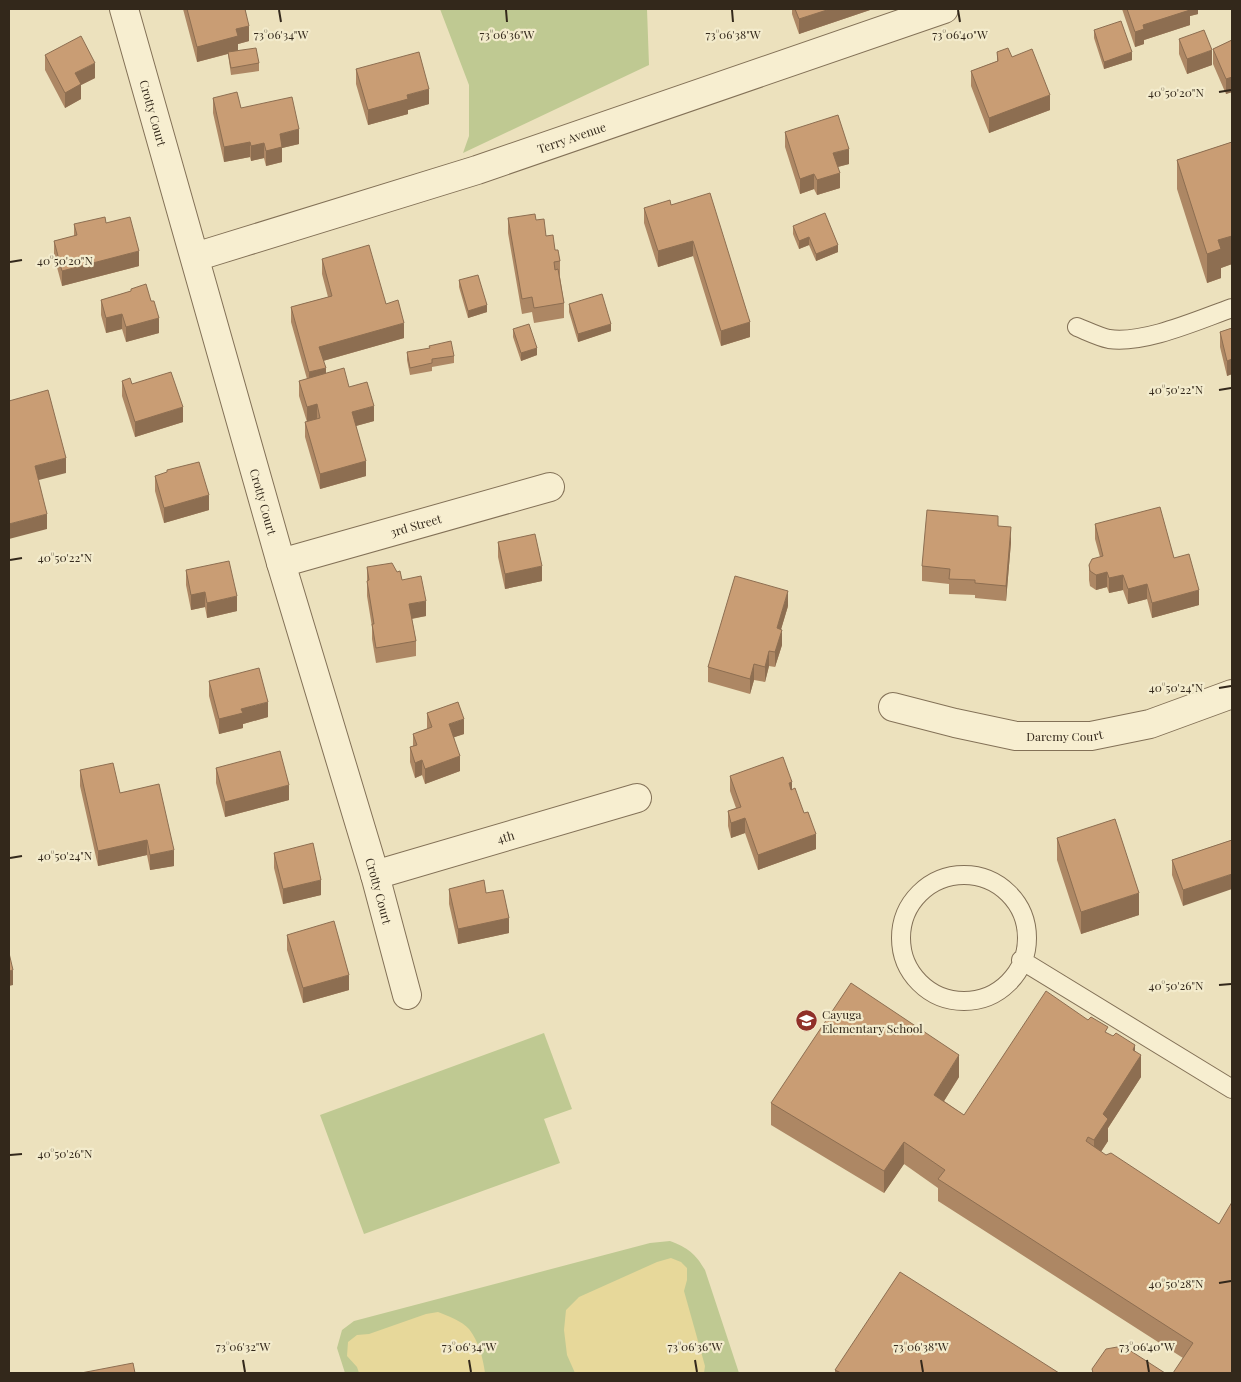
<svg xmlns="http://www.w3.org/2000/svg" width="1241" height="1382" font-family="'Playfair Display',serif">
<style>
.green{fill:#bfc992}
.sand{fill:#e7d89a}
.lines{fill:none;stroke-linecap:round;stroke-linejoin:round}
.lane-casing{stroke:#837157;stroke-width:20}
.street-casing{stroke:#837157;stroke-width:30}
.lane{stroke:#f7eed0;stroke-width:18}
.street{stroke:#f7eed0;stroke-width:28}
.wall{fill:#ad8764}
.shaded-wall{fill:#8d6e51}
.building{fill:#c99d74;stroke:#8d6e51}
.ticks{fill:none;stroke:#33281b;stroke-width:2}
.labels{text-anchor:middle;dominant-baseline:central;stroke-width:4.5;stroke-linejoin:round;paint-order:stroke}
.street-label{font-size:12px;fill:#33281b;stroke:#f3ebcc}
.poi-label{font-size:12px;fill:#33281b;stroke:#f3ebcc;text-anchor:start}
.ticks-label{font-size:12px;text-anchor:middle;fill:#33281b;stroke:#f3ebcc;stroke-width:4.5;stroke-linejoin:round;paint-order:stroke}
</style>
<rect width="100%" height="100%" fill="#ece1bd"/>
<path class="green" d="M440,9H647L649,65L463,153L469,136V85Z
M544,1033L572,1109L544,1119L560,1163L364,1234L320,1115Z
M670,1241C688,1248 695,1253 705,1270L739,1373H345L337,1348L342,1330L354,1321L650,1243Z"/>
<path class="sand" d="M671,1258L681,1262L687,1268V1280L684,1291L705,1366L704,1373H575L567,1355L564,1330L566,1310L579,1297L657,1262Z
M438,1312C448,1316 462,1321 469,1329C479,1342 483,1358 485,1373H359L357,1367L347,1356L348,1342L357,1335L369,1334L426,1314Z"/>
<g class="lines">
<defs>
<path id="lane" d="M1077,327C1087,331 1099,337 1109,339C1145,344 1198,320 1232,308
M901 938a63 63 0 1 1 126 0a63 63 0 1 1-126 0Z
M1021,960L1232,1089"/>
<g id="street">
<path id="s1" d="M124,9L281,563L375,875L407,995"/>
<path id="s2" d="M195,257L477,170L944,9"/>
<path id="s3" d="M281,563L550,487"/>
<path id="s4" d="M893,707L955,723L1016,736H1091L1150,724L1232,694"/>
<path id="s5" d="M375,875L637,798"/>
</g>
</defs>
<use href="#lane" class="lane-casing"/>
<use href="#street" class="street-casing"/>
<use href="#lane" class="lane"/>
<use href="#street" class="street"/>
</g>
<path class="wall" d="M183,9H245L249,41L238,44V50L259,63V71L231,75L228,54L197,62Z
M792,9H870V10L799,34L792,14Z
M1122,9H1198V14L1190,16V25L1144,40V44L1135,47Z
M1094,30L1132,60L1104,69L1094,38Z
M1179,39L1212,65L1187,74L1179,54Z
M1232,40V92L1226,94L1213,64V49Z
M997,52L1012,57L1050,110L989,133L971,86V71L997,61Z
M45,55L95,78L81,85V99L65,108L45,70Z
M356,69L429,104L408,110V114L368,125L356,84Z
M213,98L241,108L299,144L282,148V162L266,166L264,158L251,161L250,157L224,162L213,113Z
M785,132L849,164L838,167L840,188L817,195L814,189L800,194L785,147Z
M1232,142V264L1221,268V278L1207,283L1177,189V160Z
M671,205L750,337L721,346L693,256L658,267L644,223V208Z
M508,218L536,220L555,250L560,261V277L564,303V318L534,323L532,312L522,314L508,233Z
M106,223L139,266L62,286L54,256V241L74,236V224Z
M793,226L838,252L816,261L809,245L799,249L793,234Z
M322,259L386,304L404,338L323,361L326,374L349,387L374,421L356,426L366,476L320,489L305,437V422H307L299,396V381L307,379L291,322V307L328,297L322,274Z
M459,280L487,312L468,318L459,287Z
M131,289L159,333L126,342L122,329L106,333L101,315V300L131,291Z
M569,304L611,331L578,342L569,312Z
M1232,328V374L1227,376L1220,347V332Z
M513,329L537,355L521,361L513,337Z
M407,352L454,356V363L432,367V371L410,375L407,360Z
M122,381L183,422L135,437L122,396Z
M155,476L209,510L164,523L155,491Z
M1095,524L1174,558L1199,605L1152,618L1147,599L1128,604L1123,590L1109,593L1107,587L1096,590L1090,586L1089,580V565L1100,557L1095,539Z
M998,526L1011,542L1006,601L975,598V595L949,594V584L922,581V566Z
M498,542L542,581L505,589L498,557Z
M367,567L402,580L426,616L412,619L416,641V656L376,663L372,639V627L367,596Z
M186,570L237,611L207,618L205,607L191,610L186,585Z
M788,606L781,629L782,645L775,667L769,666L765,682L754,680L750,694L708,682V667Z
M209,681L268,717L243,724V728L219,734L209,696Z
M427,713L464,734L454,737L460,771L425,784L422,775L415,778L410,762V747L413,746V734L427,729Z
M216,768L289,800L225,817L216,783Z
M80,770L120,793L174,866L150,870L147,855L98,866L80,786Z
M730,776L792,789L816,849L758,870L745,833L731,838L728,826V811L736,808L730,791Z
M1057,838L1139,915L1081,934L1057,860Z
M1232,840L1183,906L1172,875V860Z
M274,853L321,895L283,904L274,868Z
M449,889L486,893L509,933L458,944L449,904Z
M287,935L349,990L303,1003L287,950Z
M1108,1034L1135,1052L1141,1077L1108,1128V1141L1101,1152L1232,1373L1183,1358L938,1201V1188L904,1164L884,1193L771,1125V1103L959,1077L944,1101L964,1115Z
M835,1370L1059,1373H835Z"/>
<path class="shaded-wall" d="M830,9H870V10L799,34V19Z
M1188,9H1198V14L1190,16V25L1144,40V44L1135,47V32L1143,25Z
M249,26V41L238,44V51L197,62V47L236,29Z
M1212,50V65L1187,74V59Z
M1132,52V60L1104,69V62Z
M95,63V78L81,85V99L65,108V93L75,73Z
M1232,77V92L1226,94V79Z
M429,89V104L408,110V114L368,125V110L407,95Z
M1050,95V110L989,133V118Z
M299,129V144L282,148V162L266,166V151L280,134Z
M250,142V157L224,162V147Z
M264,143V158L251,161V146Z
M849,149V164L833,168V153Z
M840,173V188L817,195V180Z
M814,174V189L800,194V179Z
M1232,236V264L1221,268V278L1207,283V254L1218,240Z
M809,237V245L799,249V241Z
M693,241V256L658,267V251Z
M838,245V252L816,261V254Z
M139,251V266L62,286V271Z
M487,305V312L468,318V311Z
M122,314V329L106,333V318Z
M159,318V333L126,342V327Z
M750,322V337L721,346V331Z
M404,323V338L319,362V347Z
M611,324V331L578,342V334Z
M537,348V355L521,361V353Z
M1232,359V374L1227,376V361Z
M326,368V383L309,387V372Z
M317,404V419L307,422V407Z
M374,406V421L352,427V412Z
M183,407V422L135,437V422Z
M66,458V473L35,481V466Z
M366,461V476L320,489V474Z
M209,495V510L164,523V508Z
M47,514V529L9,539V524Z
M1011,527V542L1006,601V586Z
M542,566V581L505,589V574Z
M1107,572V587L1096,590V575Z
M1123,575V590L1109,593V578Z
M1147,584V599L1128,604V589Z
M1199,590V605L1152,618V603Z
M788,591V606L777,643V628Z
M205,592V607L191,610V595Z
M237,596V611L207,618V603Z
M426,601V616L409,619V604Z
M782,630V645L775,667V652Z
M769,651V666L765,682V667Z
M754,664V680L750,694V679Z
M268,702V717L243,724V728L219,734V719L241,709Z
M464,719V734L449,739V724Z
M460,756V771L425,784V769Z
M422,760V775L415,778V763Z
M792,782V797L789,783Z
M289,785V800L225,817V802Z
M745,818V833L731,838V823Z
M816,834V849L758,870V855Z
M147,840V855L98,866V851Z
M174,850V866L150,870V855Z
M1232,874V889L1183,906V890Z
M321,880V895L283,904V889Z
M1139,893V915L1081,934V912Z
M509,918V933L458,944V929Z
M13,970V985L9,986V971Z
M349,975V990L303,1003V988Z
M1135,1045V1064L1141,1055V1077L1108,1128V1141L1094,1162V1140L1103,1114Z
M959,1055V1077L934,1117V1095Z
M904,1142V1164L884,1193V1171Z"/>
<path class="building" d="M187,9H245L249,26L236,29L238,36L197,47Z
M795,9H830L799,19Z
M1127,9H1190V10L1143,25L1144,29L1135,32Z
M1121,21L1132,52L1104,62L1094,30Z
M1204,30L1212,50L1187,59L1179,39Z
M81,36L95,63L75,73L81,84L65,93L45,55Z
M1232,40V77L1226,79L1213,49Z
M256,48L259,63L231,68L228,52Z
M1008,48L1012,57L1032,49L1050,95L989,118L971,71L998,61L997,52Z
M419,52L429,89L407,95L408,99L368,110L356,69Z
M237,92L241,108L292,97L299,129L280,134L282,147L266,151L264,143L251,146L250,142L224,147L213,98Z
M838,115L849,149L833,153L840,173L817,180L814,174L800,179L785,132Z
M1232,142V236L1218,240L1221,249L1207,254L1177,160Z
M710,193L750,322L721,331L693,241L658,251L644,208L670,200L671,205Z
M825,213L838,245L816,254L809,237L799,241L793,226Z
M535,214L536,220L544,219L546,236L553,235L555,250H558L560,261L554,262L555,270L558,269L564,303L534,308L532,297L522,299L508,218Z
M105,217L106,223L130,217L139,251L62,271L54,241L77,235L74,224Z
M369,245L386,304L398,300L404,323L319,347L326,368L309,372L291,307L332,296L322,259Z
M478,275L487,305L468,311L459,280Z
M146,284L151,301H154L159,318L126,327L122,314L106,318L101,300L131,291V289Z
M602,294L611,324L578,334L569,304Z
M529,324L537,348L521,353L513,329Z
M1232,328V359L1227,361L1220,332Z
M451,341L454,356L432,359V363L410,368L407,352L430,348L429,346Z
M344,368L349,387L367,382L374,406L352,412L366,461L320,474L305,422L320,418L317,404L307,407L299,381Z
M171,372L183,407L135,422L122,381L130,378L132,384Z
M48,390L66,458L35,466L47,514L9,524V401Z
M199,462L209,495L164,508L155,476L167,472V470Z
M1160,507L1174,558L1189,554L1199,590L1152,603L1147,584L1128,589L1123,575L1109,578L1107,572L1096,575L1090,571L1089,565L1092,559L1103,556L1095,524Z
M927,510L998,516V526L1011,527L1006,586L975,583V580L949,579L950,569L922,566Z
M535,534L542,566L505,574L498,542Z
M229,561L237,596L207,603L205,592L191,595L186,570Z
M392,563L397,572L400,571L402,580L421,576L426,601L409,604L416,641L376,648L372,624H374L367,581L369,580L367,567Z
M735,576L788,591L777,628L782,630L775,652L769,651L765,667L754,664L750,679L708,667Z
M259,668L268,702L241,709L243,713L219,719L209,681Z
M458,702L464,719L449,724L460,756L425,769L422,760L415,763L410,747L417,745L413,734L432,727L427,713Z
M280,751L289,785L225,802L216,768Z
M783,757L792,782L789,783L791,790L795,788L804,813L808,812L816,834L758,855L745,818L731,823L728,811L741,807L730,776Z
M113,763L120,793L159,784L174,850L150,855L147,840L98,851L80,770Z
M1115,819L1139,893L1081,912L1057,838Z
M1232,840V874L1183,890L1172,860Z
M313,843L321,880L283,889L274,853Z
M484,880L486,893L503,890L509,918L458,929L449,889Z
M334,921L349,975L303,988L287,935Z
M9,953L13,970L9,971Z
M851,983L959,1055L934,1095L964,1115L1046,991L1088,1020L1091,1017L1108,1027L1105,1032L1113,1036L1116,1033L1135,1045L1133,1050L1141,1055L1103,1114L1108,1119L1094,1140L1088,1137L1086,1141L1106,1155L1111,1153L1219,1224L1232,1202V1373H1173L1193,1343L938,1179L945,1170L904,1142L884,1171L771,1103Z
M900,1272L1059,1373H841L835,1370Z
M1123,1346L1165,1373H1093L1092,1369L1106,1349Z
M133,1363L135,1373H81Z"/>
<path class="ticks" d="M279,10L281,22M506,10L507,22M732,10L733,22M958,10L960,22M1219,92L1231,90M10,262L22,260M1219,390L1231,388M10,560L22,558M1219,688L1231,686M10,858L22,856M1219,985L1231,984M10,1155L22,1154M1219,1283L1231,1281M243,1360L245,1372M469,1360L471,1372M695,1360L697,1372M921,1360L923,1372M1147,1360L1149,1372"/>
<defs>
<symbol id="school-disc" viewBox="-11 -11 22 22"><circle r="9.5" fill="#903029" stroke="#f3ebcc"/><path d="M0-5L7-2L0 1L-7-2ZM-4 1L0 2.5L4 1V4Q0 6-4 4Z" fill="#fff"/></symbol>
</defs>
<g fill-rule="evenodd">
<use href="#school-disc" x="794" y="1008" width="25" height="25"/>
</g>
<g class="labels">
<g class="street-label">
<text stroke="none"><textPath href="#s1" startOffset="108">Crotty Court</textPath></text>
<text stroke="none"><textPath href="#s2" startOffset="395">Terry Avenue</textPath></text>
<text stroke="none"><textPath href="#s1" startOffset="512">Crotty Court</textPath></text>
<text stroke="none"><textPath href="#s3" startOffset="140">3rd Street</textPath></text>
<text stroke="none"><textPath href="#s4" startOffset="175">Daremy Court</textPath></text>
<text stroke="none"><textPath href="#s5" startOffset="136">4th</textPath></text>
<text stroke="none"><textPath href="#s1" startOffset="918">Crotty Court</textPath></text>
</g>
<g class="poi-label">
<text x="822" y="1014">Cayuga<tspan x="822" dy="14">Elementary School</tspan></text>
</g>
</g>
<g class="ticks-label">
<text x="281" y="39">73°06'34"W</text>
<text x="507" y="39">73°06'36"W</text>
<text x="733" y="39">73°06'38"W</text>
<text x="960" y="39">73°06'40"W</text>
<text x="1176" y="97">40°50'20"N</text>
<text x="65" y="265">40°50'20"N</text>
<text x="1176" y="394">40°50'22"N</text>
<text x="65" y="562">40°50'22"N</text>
<text x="1176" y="692">40°50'24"N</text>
<text x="65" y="860">40°50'24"N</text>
<text x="1176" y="990">40°50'26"N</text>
<text x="65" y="1158">40°50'26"N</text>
<text x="1176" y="1288">40°50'28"N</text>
<text x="243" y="1351">73°06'32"W</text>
<text x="469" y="1351">73°06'34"W</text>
<text x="695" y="1351">73°06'36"W</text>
<text x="921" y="1351">73°06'38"W</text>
<text x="1147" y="1351">73°06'40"W</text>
</g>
<rect width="1241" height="1382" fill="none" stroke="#33281b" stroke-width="20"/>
</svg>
